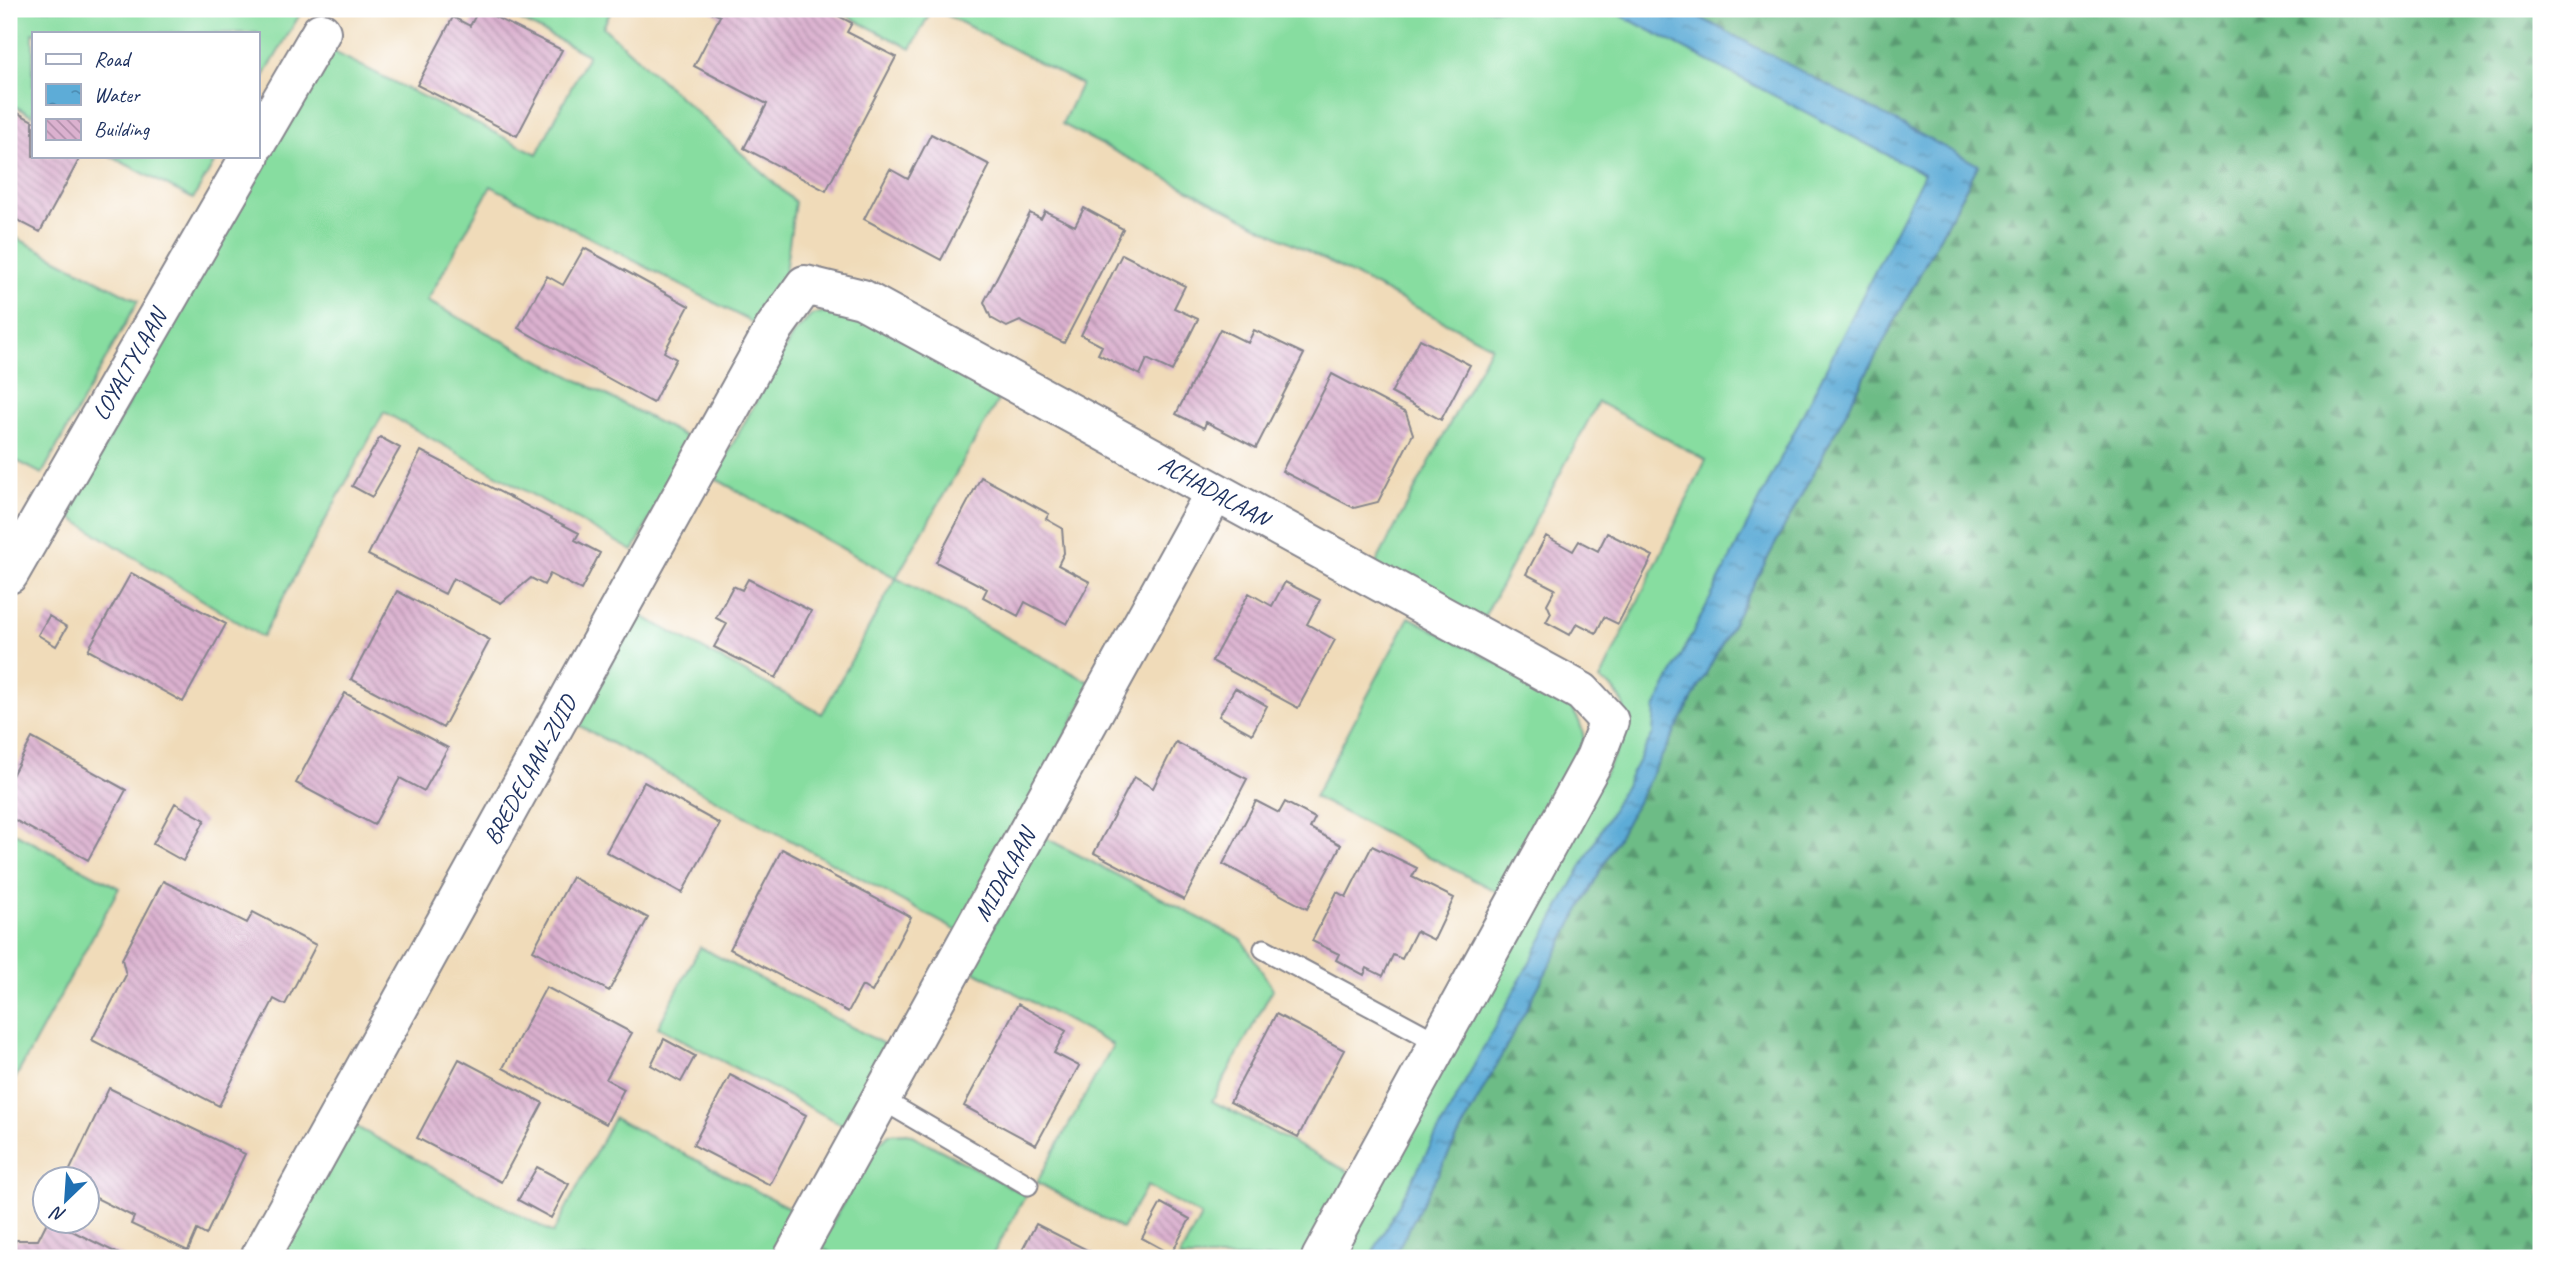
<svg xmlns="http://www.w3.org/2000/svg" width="2550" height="1267" font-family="Caveat,sans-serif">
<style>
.grass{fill:#87dda0;stroke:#51867f;stroke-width:2}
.forest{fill:url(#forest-firs);stroke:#447672;stroke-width:2}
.water{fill:url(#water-ripples);stroke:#3c6e9a;stroke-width:2}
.building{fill:url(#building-back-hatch)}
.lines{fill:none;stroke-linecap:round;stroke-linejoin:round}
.lane-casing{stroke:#86858c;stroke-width:23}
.street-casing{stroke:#86858c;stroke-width:42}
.lane{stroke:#fff;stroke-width:19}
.street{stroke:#fff;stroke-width:38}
.labels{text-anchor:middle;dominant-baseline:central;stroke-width:5;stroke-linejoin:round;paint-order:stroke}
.street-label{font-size:24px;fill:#1b2f5e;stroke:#fff}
</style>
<defs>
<pattern id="forest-firs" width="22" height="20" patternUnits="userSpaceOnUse" patternTransform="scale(1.75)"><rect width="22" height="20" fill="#6dbc86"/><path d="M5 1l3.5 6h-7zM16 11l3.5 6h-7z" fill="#599971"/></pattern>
<pattern id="water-ripples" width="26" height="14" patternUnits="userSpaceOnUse" patternTransform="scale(1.75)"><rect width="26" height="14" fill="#5dacd7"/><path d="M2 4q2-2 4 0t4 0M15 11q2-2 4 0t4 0" fill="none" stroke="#4c8cb2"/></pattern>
<pattern id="building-back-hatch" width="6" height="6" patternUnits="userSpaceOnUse" patternTransform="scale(1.75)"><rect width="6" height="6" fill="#dbb1cf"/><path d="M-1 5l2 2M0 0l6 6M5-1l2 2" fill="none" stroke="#b190ab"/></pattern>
</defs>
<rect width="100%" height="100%" fill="#fff"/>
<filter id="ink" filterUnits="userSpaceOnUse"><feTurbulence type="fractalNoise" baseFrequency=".0143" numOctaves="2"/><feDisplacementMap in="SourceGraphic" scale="14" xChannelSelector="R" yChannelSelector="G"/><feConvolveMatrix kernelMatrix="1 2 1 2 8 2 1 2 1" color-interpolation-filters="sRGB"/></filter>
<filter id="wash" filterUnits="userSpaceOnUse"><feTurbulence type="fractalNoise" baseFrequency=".00686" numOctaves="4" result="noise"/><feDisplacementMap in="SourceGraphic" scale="28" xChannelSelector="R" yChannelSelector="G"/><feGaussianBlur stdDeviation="1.57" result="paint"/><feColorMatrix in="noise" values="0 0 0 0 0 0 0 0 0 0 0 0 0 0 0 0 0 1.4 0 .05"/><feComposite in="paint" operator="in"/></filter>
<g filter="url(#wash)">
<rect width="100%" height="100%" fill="#f0dbb9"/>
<path class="grass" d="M9,9H303L257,88V33H33V116L9,103Z
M499,9H612L603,27L795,202L784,279L757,325L491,186L427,301L692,440L633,551L384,412L262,637L68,516L320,45L537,154L588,55Z
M834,9H932L911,49Z
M935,9H1609L1924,174L1655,708L1653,734L1370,1258H1336L1624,738C1627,711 1626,694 1600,680L1706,460L1598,402L1481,623L1374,567L1491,346L1062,124L1081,84Z
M110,156H218L193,199Z
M9,234L138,301L42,474L9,457Z
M840,308L1004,390L896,578L1093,684L959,932L578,725L638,614L822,714L896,578L714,478L793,334L812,315Z
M1409,617L1561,696C1574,711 1582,721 1584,740L1503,895L1314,797Z
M9,830L119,888L9,1090Z
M1042,836L1242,940L1273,989L1212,1101L1351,1173L1305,1258H1179L1201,1216L1147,1186L1122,1229L1037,1182L1113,1045L970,969Z
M700,947L895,1050L852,1130L658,1027Z
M614,1118L803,1215L779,1258H277L351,1124L553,1233Z
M908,1133L1026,1195L991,1258H841L819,1247L872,1150L889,1134Z"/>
<path class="forest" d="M1684,9H2541V1258H1393L1978,166Z"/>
<path class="water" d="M1609,9H1684L1978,165L1393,1258H1370L1653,734L1655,708L1924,174Z"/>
<g id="blocks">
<path class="building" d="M479,9L562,50L517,136L417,85L453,17L470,26Z
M705,9H825L852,23L847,32L896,57L826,191L744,148L767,104L694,66L720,16Z
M16,112L33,121V156H81L40,232L9,216V124Z
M931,134L990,165L941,260L864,219L890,169L908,179Z
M1084,208L1123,229L1064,343L1020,321L1007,327L991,318L984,302L1030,213L1041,219L1045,211L1075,226Z
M584,248L689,306L664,352L676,359L653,403L518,328L547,276L563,285Z
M1122,254L1185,286L1174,308L1198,319L1172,371L1147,359L1140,375L1098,354L1102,346L1081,335Z
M1220,329L1248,343L1254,330L1304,354L1256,448L1206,422L1204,428L1176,414Z
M1420,339L1470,365L1441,420L1391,393Z
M1332,374L1406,413L1413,434L1378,502L1354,508L1282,471Z
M380,437L400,448L372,497L352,486Z
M421,451L579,533L575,540L600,553L581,590L550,574L544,585L531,578L501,603L453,578L445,594L368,555Z
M981,477L1049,514L1046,519L1062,528L1064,553L1058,565L1090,582L1067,624L1025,602L1018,616L983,597L987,589L936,562Z
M1607,533L1653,556L1618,624L1604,617L1596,633L1577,623L1570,635L1546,622L1551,613L1547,604L1555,589L1526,574L1546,536L1573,551L1579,541L1598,551Z
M131,573L226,624L183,702L88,650Z
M748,579L811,611L776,678L714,647L727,624L716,618L733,586L742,590Z
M1285,582L1320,600L1307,624L1335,640L1298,708L1212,661L1249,593L1272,606Z
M397,591L490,640L443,728L351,679Z
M49,616L67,627L56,646L38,635Z
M1235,688L1267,706L1252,734L1219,716Z
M345,693L448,748L424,791L400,778L374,825L296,783Z
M32,738L126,790L88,860L9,817V781Z
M1176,742L1247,779L1184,900L1094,853L1134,777L1153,788Z
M644,782L720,824L682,893L606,852Z
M1256,801L1279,813L1285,802L1315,818L1310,828L1341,845L1307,909L1223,864Z
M175,803L205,820L183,861L153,844Z
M1372,846L1417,868L1412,877L1454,898L1434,940L1416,931L1402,959L1393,955L1383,976L1367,968L1364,975L1336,960L1339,954L1312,941L1337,892L1346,897Z
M782,849L911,917L872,992L862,986L848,1012L730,949Z
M572,877L648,918L609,991L533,950Z
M163,881L247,923L253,912L316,945L285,1005L274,999L219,1106L92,1040L126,975L122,959Z
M546,987L632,1033L606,1079L624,1089L606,1124L503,1068Z
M1018,1004L1066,1031L1054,1053L1079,1066L1036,1145L964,1106Z
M1276,1014L1344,1050L1298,1137L1230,1102Z
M664,1039L695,1056L681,1082L651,1065Z
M459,1059L543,1103L501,1182L417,1138Z
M730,1075L806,1115L770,1185L693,1145Z
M109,1088L245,1154L206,1235L197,1230L188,1251L131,1224L134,1217L88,1194V1180H74L67,1176Z
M537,1167L569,1184L551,1218L518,1200Z
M1161,1203L1190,1219L1171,1254L1142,1238Z
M47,1222H54L127,1258H9L16,1240H38Z
M1036,1224L1095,1254L1093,1258H1018Z"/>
</g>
</g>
<g filter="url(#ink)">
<use href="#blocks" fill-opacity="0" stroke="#86858c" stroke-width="2"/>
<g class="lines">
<defs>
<path id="lane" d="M1264,949L1439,1043
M881,1099L1028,1185"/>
<path id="street" d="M257,142L321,32
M9,574L250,156
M260,1258L775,327L805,285L862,299L1582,692L1609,721L1595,758L1321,1258
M793,1258L1215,492"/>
</defs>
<use href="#lane" class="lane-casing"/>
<use href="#street" class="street-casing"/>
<use href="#lane" class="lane"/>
<use href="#street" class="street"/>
</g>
</g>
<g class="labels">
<g class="street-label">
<text transform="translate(129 365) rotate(-60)">LOYALTYLAAN</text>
<text transform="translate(1214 491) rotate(29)">ACHADALAAN</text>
<text transform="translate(530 770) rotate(-61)">BREDELAAN-ZUID</text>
<text transform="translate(1004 875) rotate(-61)">MIDALAAN</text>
</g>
</g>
<rect width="2550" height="1267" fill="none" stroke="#fff" stroke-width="35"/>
<rect x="32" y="32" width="228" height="126" fill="#ffffff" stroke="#a4acbf" stroke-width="2"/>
<rect x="46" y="54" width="35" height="10" fill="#ffffff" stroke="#a4acbf" stroke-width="2"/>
<text x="94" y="66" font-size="21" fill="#1b2f5e">Road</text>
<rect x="46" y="84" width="35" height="21" fill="url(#water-ripples)" stroke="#a4acbf" stroke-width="2"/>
<text x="94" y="102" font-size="21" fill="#1b2f5e">Water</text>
<rect x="46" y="119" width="35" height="21" fill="url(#building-back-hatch)" stroke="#a4acbf" stroke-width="2"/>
<text x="94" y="136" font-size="21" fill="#1b2f5e">Building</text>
<g transform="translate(66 1200) rotate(205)"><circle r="33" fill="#ffffff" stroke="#a4acbf" stroke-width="2"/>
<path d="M0-5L12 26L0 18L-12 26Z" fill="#1f6fb2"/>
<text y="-10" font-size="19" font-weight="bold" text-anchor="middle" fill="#1b2f5e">N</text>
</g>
</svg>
